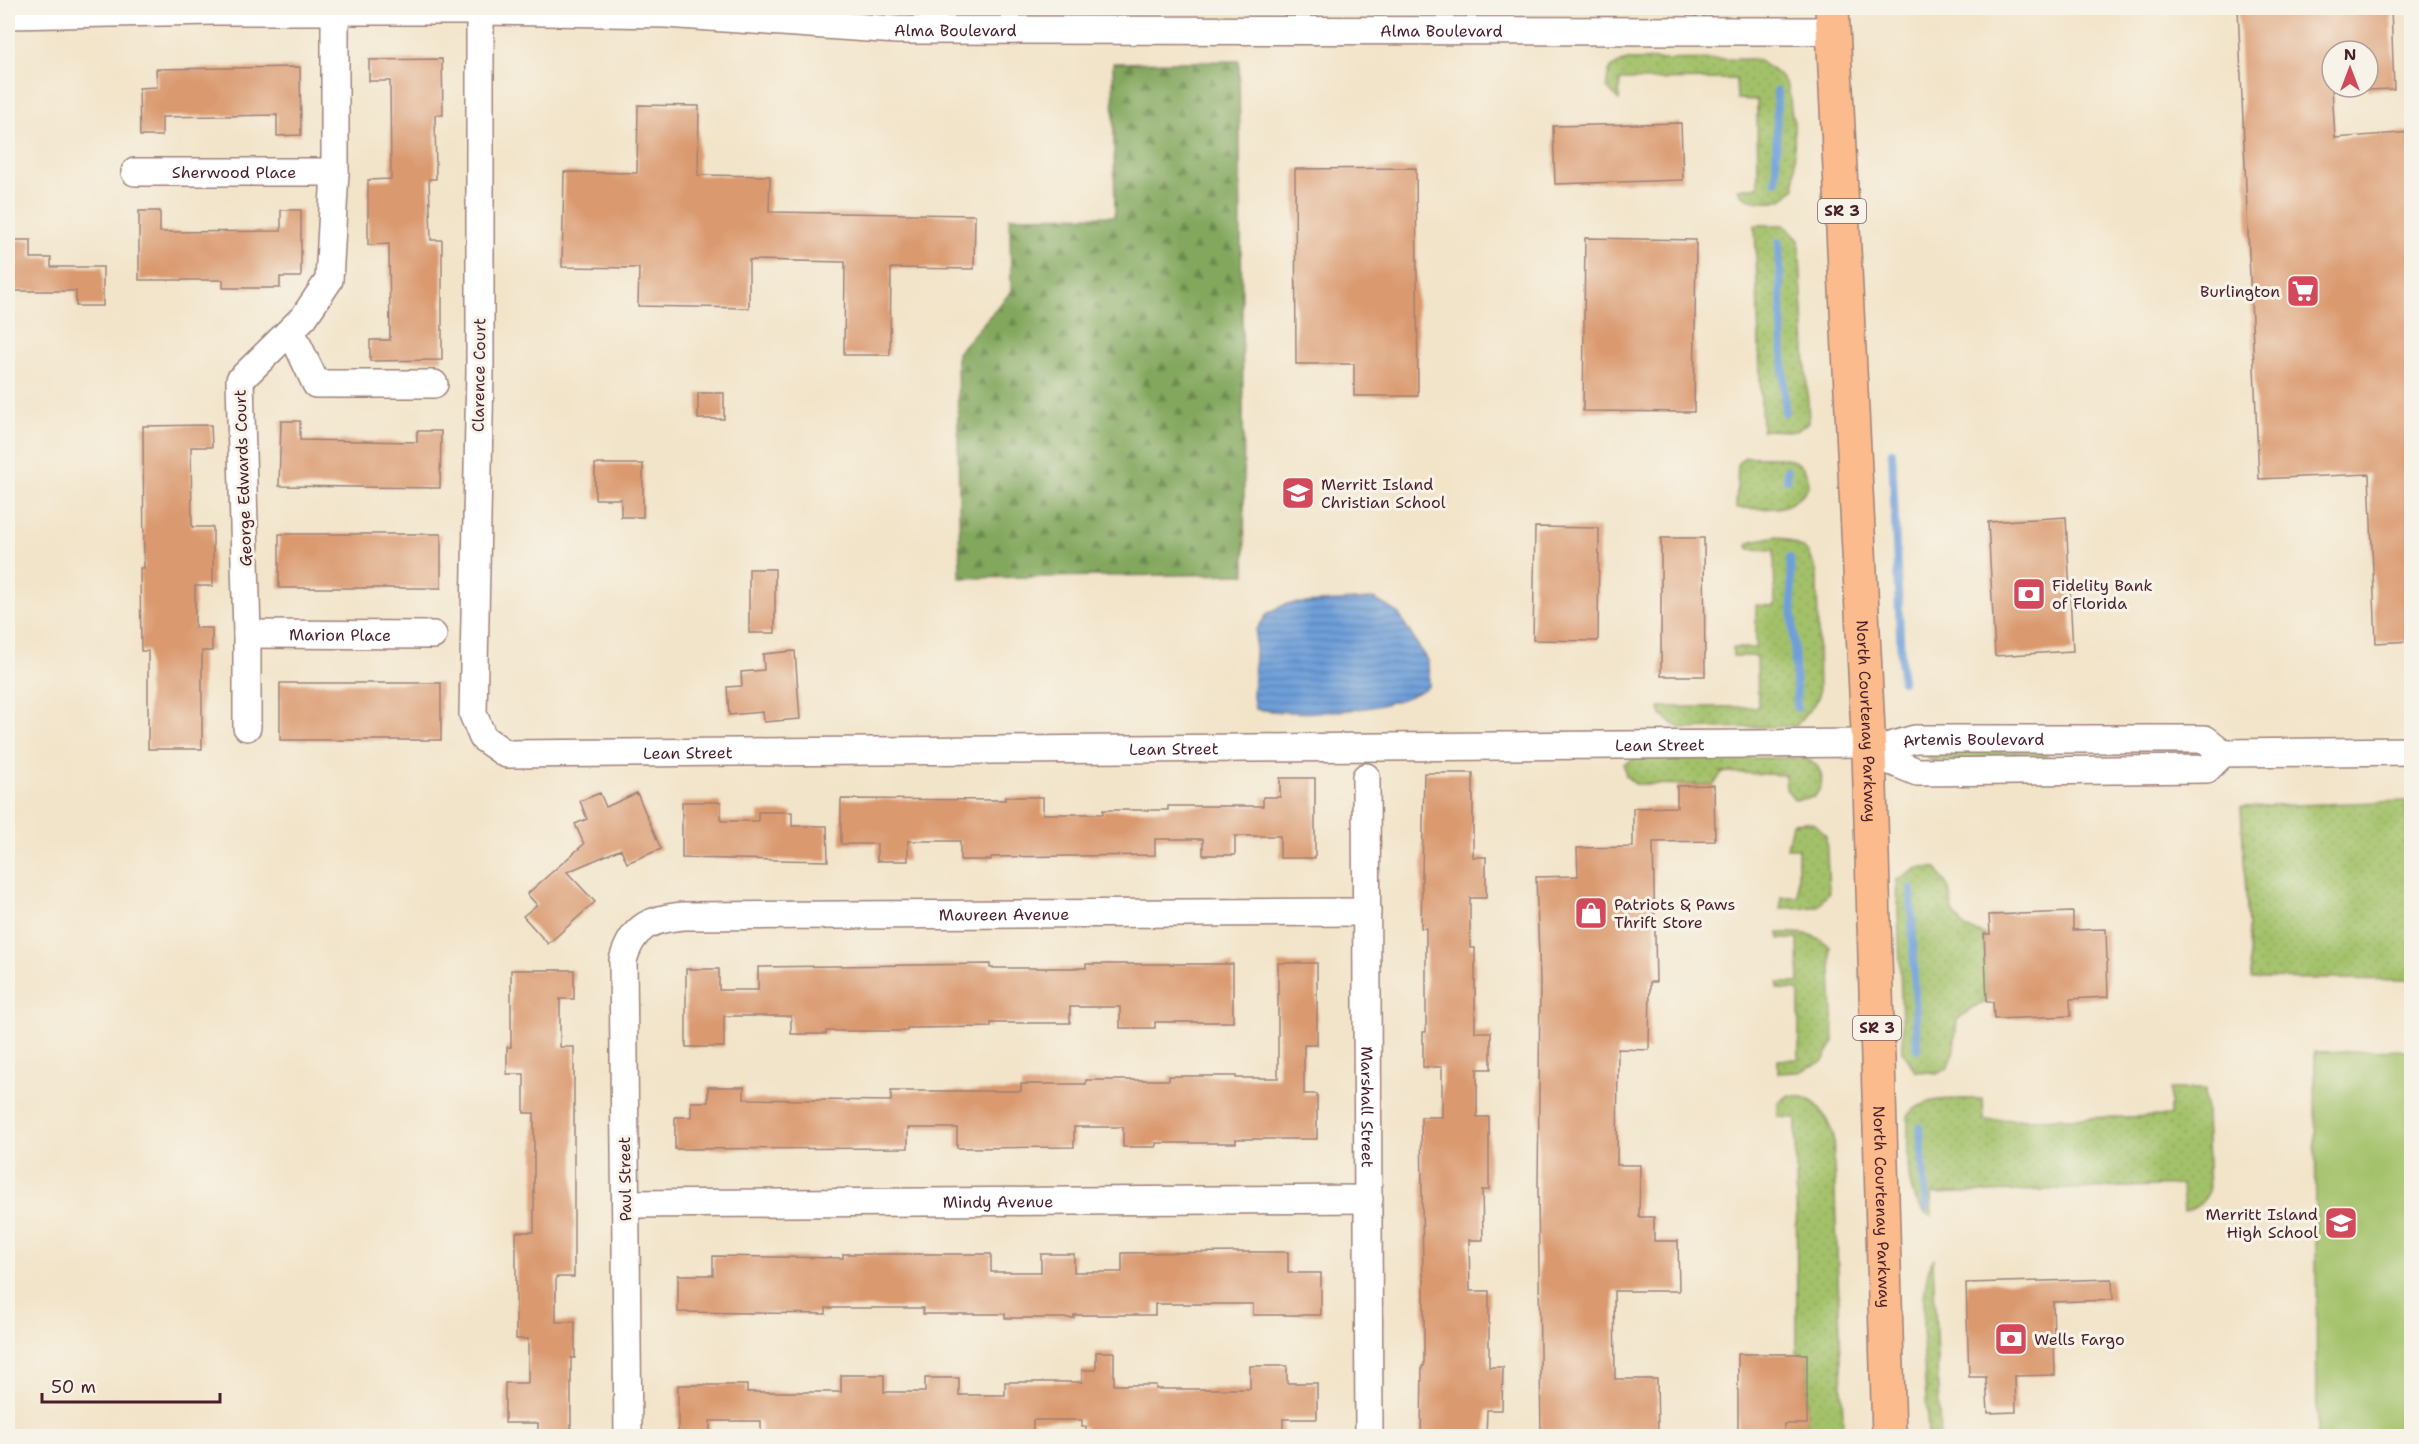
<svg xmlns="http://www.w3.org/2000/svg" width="2419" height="1444" font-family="'Shantell Sans',sans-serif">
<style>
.grass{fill:url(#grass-dots);stroke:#76704a;stroke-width:1.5}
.forest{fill:url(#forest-firs);stroke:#666344;stroke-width:1.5}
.park{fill:#a3c169;stroke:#76704a;stroke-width:1.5}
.water{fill:url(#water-rules);stroke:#5c5f82;stroke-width:1.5}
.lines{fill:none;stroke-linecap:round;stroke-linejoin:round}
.stream{stroke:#6e9fd9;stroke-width:8}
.building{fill:#da996e}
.street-casing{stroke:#9e827a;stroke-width:30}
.primary-casing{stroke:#9e827a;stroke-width:36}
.street{stroke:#fff;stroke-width:27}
.primary{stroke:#fbbb8c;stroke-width:33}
.labels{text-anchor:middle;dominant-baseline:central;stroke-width:6;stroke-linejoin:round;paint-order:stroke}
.shield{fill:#f7f3e8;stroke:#7e5f64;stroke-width:1.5}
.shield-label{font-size:15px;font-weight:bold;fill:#4a1f2b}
.street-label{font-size:16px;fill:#4a1f2b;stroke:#f7f3e8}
.poi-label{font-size:16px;fill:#4a1f2b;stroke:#f7f3e8;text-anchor:start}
</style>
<defs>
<pattern id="grass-dots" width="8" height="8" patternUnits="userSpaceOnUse" patternTransform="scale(1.5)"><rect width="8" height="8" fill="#a3c169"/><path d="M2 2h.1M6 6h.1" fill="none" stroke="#8ea55b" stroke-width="1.8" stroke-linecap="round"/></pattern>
<pattern id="forest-firs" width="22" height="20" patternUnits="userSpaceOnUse" patternTransform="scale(1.5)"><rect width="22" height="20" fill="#82a75d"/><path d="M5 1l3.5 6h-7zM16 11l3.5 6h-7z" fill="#6c874d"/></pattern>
<pattern id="water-rules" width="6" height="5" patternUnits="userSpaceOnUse" patternTransform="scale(1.5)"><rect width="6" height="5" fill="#6e9fd9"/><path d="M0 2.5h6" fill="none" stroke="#5c81b0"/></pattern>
</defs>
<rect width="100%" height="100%" fill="#f7f3e8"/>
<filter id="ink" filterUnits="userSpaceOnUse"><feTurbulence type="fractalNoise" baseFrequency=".0167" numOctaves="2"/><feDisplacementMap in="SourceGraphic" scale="12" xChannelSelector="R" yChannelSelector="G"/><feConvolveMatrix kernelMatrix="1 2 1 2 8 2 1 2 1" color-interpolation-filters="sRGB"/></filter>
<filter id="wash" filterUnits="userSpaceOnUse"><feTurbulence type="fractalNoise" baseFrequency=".008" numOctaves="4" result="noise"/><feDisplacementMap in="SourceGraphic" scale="24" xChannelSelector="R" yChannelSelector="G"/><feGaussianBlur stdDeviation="1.35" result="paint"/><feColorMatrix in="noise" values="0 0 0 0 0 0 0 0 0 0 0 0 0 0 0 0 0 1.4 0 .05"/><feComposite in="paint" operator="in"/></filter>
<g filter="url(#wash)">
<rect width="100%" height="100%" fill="#f2e4c9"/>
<path class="grass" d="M1755,59C1767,66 1783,75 1788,88C1792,99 1789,111 1794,122L1795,188C1791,191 1787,196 1783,198C1772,204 1743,202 1738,189L1758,186L1757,100L1737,99L1736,79L1620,80L1619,100L1607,88C1606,71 1611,64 1628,60Z
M1755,225H1784L1799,240L1809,422L1796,431L1762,430Z
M1745,457C1771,457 1808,451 1809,486C1789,515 1769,508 1736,508L1738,463Z
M1777,536C1802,546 1811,548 1817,575L1819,698L1796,726L1681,729L1661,715L1659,707H1758L1757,656H1733V648H1756V605L1775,606L1774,550L1750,549L1747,545L1753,541Z
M1929,751H2045L2047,757L1931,761L1926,755Z
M1638,757L1803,758C1823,764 1827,782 1814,797L1795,800L1786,789L1785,775L1722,772L1714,785L1635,784L1626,776L1624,764Z
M2406,801L2411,910V980L2251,978L2241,807Z
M1808,822L1815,824L1826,836L1829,892L1817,907L1781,908V897H1798V848H1787L1792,823Z
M1918,868H1937L1949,889L1953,912L1965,928L1984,934L1987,1002L1973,1007L1957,1020L1953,1056L1947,1069L1939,1073L1915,1071L1903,1051L1897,880Z
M1779,933C1802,933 1813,931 1830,947L1834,1041L1823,1061L1799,1072L1778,1073V1060L1799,1059V990L1778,989V983H1799L1798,939H1779Z
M2170,1089H2205L2209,1191C2203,1203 2197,1208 2184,1212L2182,1185L1931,1194L1932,1216C1902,1205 1908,1143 1908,1116C1924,1094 1958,1100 1983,1099L1984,1120L2170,1116Z
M1789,1095C1819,1097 1822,1110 1833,1134L1843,1420L1841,1436H1784V1424H1807V1355L1797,1352L1796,1118L1778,1117V1103Z
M1933,1260L1940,1436H1928C1927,1400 1915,1286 1933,1260Z"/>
<path class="forest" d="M1239,61L1245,574L960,578L957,353L1011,292L1010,217L1115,216L1113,63Z"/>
<path class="park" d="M2411,1050V1436H2317L2315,1052Z"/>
<path class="water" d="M1374,599L1398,613L1428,662L1429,686C1388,714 1304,716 1255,709L1253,697L1256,630L1268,613L1286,604Z"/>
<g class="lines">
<path class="stream" d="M1776,181L1777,91
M1779,242L1785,412
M1892,452L1902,681
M1787,470V479
M1790,558L1797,708
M1911,889L1917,1049
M1920,1127L1926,1207"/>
</g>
<g id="blocks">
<path class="building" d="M2238,8H2391L2394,89L2368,90V51H2332V87L2335,138L2412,132V641L2376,643L2369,474L2259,479Z
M442,59L443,115H435L436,179H429L431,240H442V360L370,361V340H390L389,244L368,245V180L391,179L390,81H369V60Z
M300,67L301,135L277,136V115L162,117V136H140L139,88L157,87L156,69Z
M638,105L699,106L698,175L770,176L769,212L975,215L974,269L891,268L890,355H844L845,262L749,260V308L638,306L639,268L562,267L564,172L637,173Z
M1681,123L1683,180L1555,184L1553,126Z
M1416,168L1418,396H1354V364H1296L1295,169Z
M281,210H301V277H280V288H223V280H139V211H160V232L281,231Z
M1585,238L1696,240L1694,412L1583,411Z
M8,240H31V258H51V267H103V306H76V291H8Z
M698,393H724V419H698Z
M281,421H300V440L417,442V431H441L440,488L279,486Z
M211,425L212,447H191L192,527H213V586H195V628H212V651H202V749H148V651H141L140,568H144L143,426Z
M595,464H643V517H621V499H595Z
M2066,517L2073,651L1995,656L1988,522Z
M1535,527L1599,528L1598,641L1533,640Z
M279,534H441V588H279Z
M1661,538H1704L1705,676H1661Z
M749,569H775V633H749Z
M795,651L800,719L764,722L763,712L729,715L727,687L742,686L741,672L764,670L763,654Z
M280,683H441V740H280Z
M1424,773H1473V857H1486V898H1470V948H1475V1032H1491V1069H1477V1117H1489V1190H1482L1483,1240H1469L1470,1291H1489V1367H1503L1502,1410H1487L1486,1437H1421L1422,1366H1424V1276H1423L1421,1117H1442V1067H1423V1032H1426V928H1421Z
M1280,778H1315V858H1280V836H1235V855H1203V839H1155V855L991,857V860H960V841H908V861H877V844H841V799L1005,800V797H1043V814H1103V810H1168V806H1263V797H1280Z
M1714,785L1715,841L1653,842L1656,982H1650L1649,1050L1618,1049L1617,1165H1640L1639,1217H1654V1241H1678L1679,1291H1614L1615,1379H1657L1658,1437H1541L1538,1189L1540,981L1536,877L1578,876L1577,848L1633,847V808L1677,807V786Z
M600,793L606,807L637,793L661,849L627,863L621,849L567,872L595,902L548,944L523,916L537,905L527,894L584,844L575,824L587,819L580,801Z
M682,802H721V821H758V812H792V826H827L828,861L682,858Z
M2073,912V930L2106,929L2108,997L2070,999L2071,1016L1994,1019L1993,1002H1987L1984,934H1990L1989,915Z
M1278,963H1317V1045H1304V1094H1317V1139H1236V1143H1156V1147H1123V1127H1074V1147L957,1148V1128H908V1148L675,1149V1117H691V1102H708V1087H744V1099L891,1101V1091H1021V1084H1086V1080H1169V1076H1236V1078H1278Z
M990,964V968H1086V964H1233V1022H1155V1028H1120V1007H1070V1023H991V1027L907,1028V1031H826V1034H791V1016H724V1047H686V969H719V990H758V967Z
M511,970H574V999H560V1047H574V1277H556V1322H575V1358H571V1437H538V1423H505V1383H528V1339H516V1232H534V1113H524V1074H507V1047H511Z
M1253,1252H1288V1273H1321V1315H1253V1304H1155V1315H1074V1318H1005V1314H923V1308H826V1314L678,1312V1275H713V1256L843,1258V1254H991V1272H1041V1254H1074V1272H1122V1253Z
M2112,1279L2113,1300L2053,1302L2055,1375L2015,1376L2016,1412L1988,1413L1986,1377H1969L1966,1283Z
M1096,1352H1114V1385H1156V1389H1250V1366H1287V1383H1317V1419H1283V1437H1086V1427H1082V1420H1033V1437H1005V1433H911V1437H761V1421H710V1437H678V1385H747V1392H841V1375H884V1392H925V1378H959V1395H1005V1382H1082V1370H1096Z
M1738,1354H1807V1424H1784V1437H1738Z"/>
</g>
</g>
<g filter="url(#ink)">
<use href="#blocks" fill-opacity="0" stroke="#9e827a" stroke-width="1.5"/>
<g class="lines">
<defs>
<g id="street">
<path id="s1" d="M480,11V371L473,714L483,738L506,754L1869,743"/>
<path id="s2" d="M8,15L215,11H480L666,14L897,30L1833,31"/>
<path id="s3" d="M135,172H335"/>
<path d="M291,331L316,384H434"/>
<path id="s4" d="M247,634L433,635"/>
<path d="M247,727V634L240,380L304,317L329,280L335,172V11"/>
<path id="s5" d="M1869,752L1915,739H2205L2223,753L2412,751"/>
<path d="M1869,752L1917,772L2207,769L2223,753"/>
<path id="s6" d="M1366,777L1369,1436"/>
<path id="s7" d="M626,1204L1369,1199"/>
<path id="s8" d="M628,1436L623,960C633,926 650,919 684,916L1367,912"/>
</g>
<g id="primary">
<path id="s9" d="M1832,8L1869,752L1889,1436"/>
</g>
</defs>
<use href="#street" class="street-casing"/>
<use href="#primary" class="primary-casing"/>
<use href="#street" class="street"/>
<use href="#primary" class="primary"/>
</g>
</g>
<defs>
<symbol id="supermarket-square" viewBox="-11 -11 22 22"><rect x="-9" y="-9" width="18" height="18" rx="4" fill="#d1495b" stroke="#f7f3e8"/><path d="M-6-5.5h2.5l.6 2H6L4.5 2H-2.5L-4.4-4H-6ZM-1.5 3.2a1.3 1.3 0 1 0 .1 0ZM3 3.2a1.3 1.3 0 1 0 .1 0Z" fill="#fff"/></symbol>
<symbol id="school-square" viewBox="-11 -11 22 22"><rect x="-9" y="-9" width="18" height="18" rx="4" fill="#d1495b" stroke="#f7f3e8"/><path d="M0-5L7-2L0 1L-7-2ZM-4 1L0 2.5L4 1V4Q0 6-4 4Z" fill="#fff"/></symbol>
<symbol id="bank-square" viewBox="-11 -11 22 22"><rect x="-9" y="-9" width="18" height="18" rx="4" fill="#d1495b" stroke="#f7f3e8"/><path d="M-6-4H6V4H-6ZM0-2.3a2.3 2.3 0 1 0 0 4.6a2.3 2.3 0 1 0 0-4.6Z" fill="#fff"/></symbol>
<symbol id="shop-square" viewBox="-11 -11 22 22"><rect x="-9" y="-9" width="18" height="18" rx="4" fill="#d1495b" stroke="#f7f3e8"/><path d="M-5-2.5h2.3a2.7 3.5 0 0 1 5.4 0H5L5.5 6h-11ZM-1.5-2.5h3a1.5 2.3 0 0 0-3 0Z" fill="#fff"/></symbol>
</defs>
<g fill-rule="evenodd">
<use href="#supermarket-square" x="2284" y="272" width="38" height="38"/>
<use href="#school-square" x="1279" y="474" width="38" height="38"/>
<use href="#bank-square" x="2010" y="575" width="38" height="38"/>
<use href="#shop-square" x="1572" y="894" width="38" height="38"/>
<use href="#school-square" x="2322" y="1204" width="38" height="38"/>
<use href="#bank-square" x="1992" y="1320" width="38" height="38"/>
</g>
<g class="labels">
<g class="shield">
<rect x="1818" y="199" width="48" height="24" rx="4.5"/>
<rect x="1853" y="1016" width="48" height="24" rx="4.5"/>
</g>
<g class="shield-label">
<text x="1842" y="211">SR 3</text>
<text x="1877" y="1028">SR 3</text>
</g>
<g class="street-label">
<text stroke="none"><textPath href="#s2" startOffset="948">Alma Boulevard</textPath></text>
<text stroke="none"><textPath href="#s2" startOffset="1434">Alma Boulevard</textPath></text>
<text stroke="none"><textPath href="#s3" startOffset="99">Sherwood Place</textPath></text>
<text transform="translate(479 375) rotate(-89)">Clarence Court</text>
<text transform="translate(243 478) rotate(-92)">George Edwards Court</text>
<text stroke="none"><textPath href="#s4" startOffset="93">Marion Place</textPath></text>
<text stroke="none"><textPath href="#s9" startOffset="714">North Courtenay Parkway</textPath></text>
<text stroke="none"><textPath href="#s5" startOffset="106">Artemis Boulevard</textPath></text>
<text stroke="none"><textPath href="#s1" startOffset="1911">Lean Street</textPath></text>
<text stroke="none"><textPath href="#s1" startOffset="1425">Lean Street</textPath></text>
<text stroke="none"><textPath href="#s1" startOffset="939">Lean Street</textPath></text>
<text stroke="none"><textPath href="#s8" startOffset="878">Maureen Avenue</textPath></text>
<text stroke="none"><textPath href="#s6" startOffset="330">Marshall Street</textPath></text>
<text transform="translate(625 1179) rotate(-91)">Paul Street</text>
<text stroke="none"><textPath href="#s7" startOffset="372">Mindy Avenue</textPath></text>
<text stroke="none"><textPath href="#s9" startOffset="1200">North Courtenay Parkway</textPath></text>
</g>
<g class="poi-label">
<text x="2280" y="291" text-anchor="end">Burlington</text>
<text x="1321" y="484">Merritt Island<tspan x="1321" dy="18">Christian School</tspan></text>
<text x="2052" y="585">Fidelity Bank<tspan x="2052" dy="18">of Florida</tspan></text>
<text x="1614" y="904">Patriots &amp; Paws<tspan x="1614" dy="18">Thrift Store</tspan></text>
<text x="2318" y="1214" text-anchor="end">Merritt Island<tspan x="2318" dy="18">High School</tspan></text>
<text x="2034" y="1339">Wells Fargo</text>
</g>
</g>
<rect width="2419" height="1444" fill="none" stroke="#f7f3e8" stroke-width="30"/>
<g transform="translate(2350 69)"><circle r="28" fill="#f7f3e8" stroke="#b29e9c" stroke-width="1.5"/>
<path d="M0-4.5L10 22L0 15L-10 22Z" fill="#d1495b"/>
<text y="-9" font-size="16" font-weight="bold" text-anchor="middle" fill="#4a1f2b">N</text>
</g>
<path d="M42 1393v9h178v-9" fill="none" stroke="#4a1f2b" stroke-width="3"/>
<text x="51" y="1393" font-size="18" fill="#4a1f2b" stroke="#f7f3e8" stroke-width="4.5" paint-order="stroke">50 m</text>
</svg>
